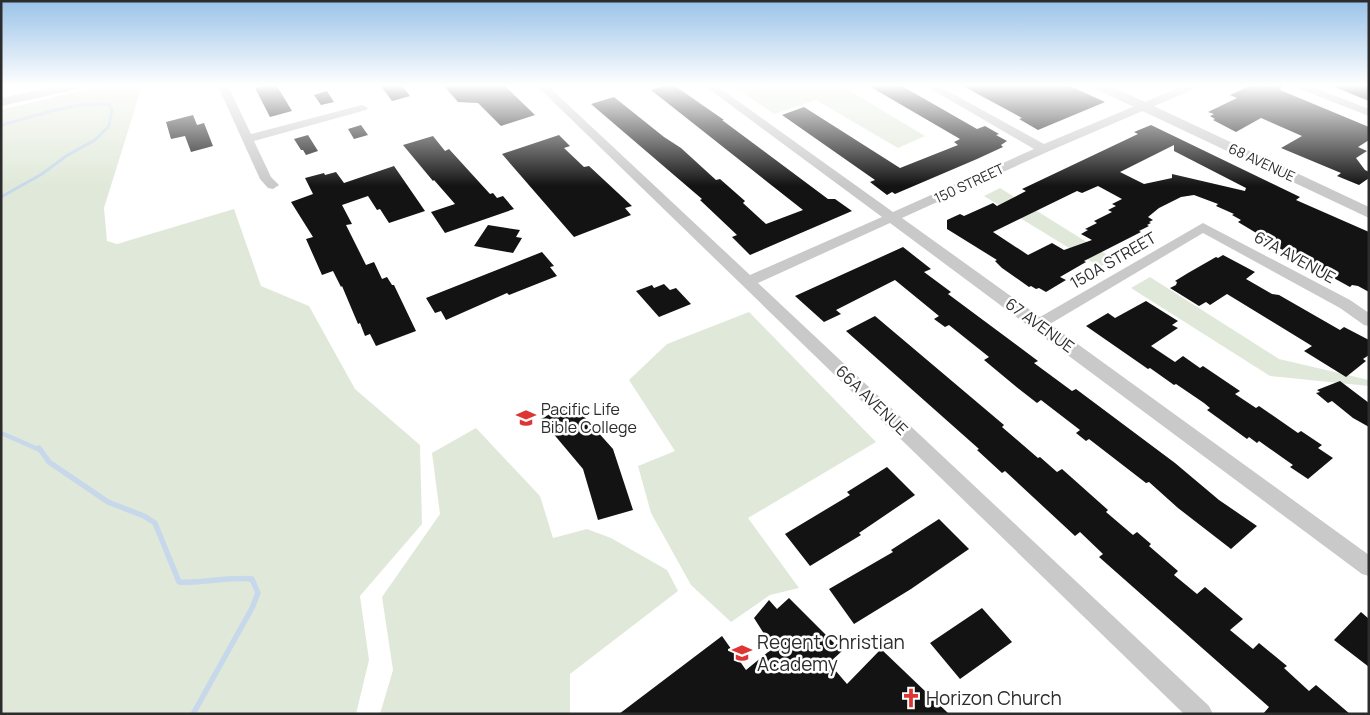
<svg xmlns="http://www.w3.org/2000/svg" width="1370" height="715" font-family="Manrope,sans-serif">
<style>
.green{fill:#e0e9d9}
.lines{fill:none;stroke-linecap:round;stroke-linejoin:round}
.stream-far2{stroke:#c6d8e9;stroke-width:3}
.stream-far1{stroke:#c6d8e9;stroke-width:4.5}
.stream{stroke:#c6d8e9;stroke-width:5.5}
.building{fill:#131313;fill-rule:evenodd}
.minor{fill:#c9c9c9;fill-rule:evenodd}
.tertiary{fill:#c9c9c9;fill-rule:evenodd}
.labels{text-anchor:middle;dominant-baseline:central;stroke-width:5;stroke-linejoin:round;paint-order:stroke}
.far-street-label{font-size:14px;fill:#2c2c2c;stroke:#fff}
.street-label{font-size:16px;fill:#2c2c2c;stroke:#fff}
.poi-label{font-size:16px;fill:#2c2c2c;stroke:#fff;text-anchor:start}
.near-poi-label{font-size:19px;fill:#2c2c2c;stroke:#fff;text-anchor:start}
</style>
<rect width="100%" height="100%" fill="#fff"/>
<path class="green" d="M100,86H142L104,208L107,241L117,244L234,209L261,286L309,306L355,389L420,445L422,524L360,596L369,660L356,714H1V110Z
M733,86H842L925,136L898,148L816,100L774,114Z
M1000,188L1114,259L1100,267L984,196Z
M1150,277L1279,359L1369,380V386L1270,376L1131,288Z
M749,312L876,442L748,518L799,588L770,595L731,622L691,585L651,513L638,466L675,451L629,380L667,344Z
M476,428L540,496L553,538L587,529L611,538L667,570L678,591L570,674V714H380L393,670L382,597L440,514L432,453Z"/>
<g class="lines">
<path class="stream-far2" d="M1,125C36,116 72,102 109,104L112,109L109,126L95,140L66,156L42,174L1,197"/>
<path class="stream-far1" d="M1,433L40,450"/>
<path class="stream" d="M39,448L49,462L108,502L144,516L155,523L179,582C204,584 227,576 252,579L258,593L252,608L193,714"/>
</g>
<path class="building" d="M263,86H277L292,111L270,117L255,88Z
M381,86H402L410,96L392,101Z
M444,86H505L535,115L501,126L478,103L458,102Z
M663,86H675L724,120H722L828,199H835L852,211L750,255L732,237L737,235L700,200L702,199L591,104L614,97L664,137L681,148L716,180L720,179L745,201L743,203L766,224L803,210L651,90Z
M869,86H902L977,129L985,126L999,134L996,135L1007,141L1001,145L1003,147L977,159L895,194L892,192L887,195L870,182L875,180L782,115L804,107L900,168L958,145L954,142L960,139Z
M963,86H1070L1105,102L1038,130L1019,119L1022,118Z
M1249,86H1282L1280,90L1369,127V140L1358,147L1367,151L1356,158L1365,170L1369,172V178L1359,185L1337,176L1341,173L1281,148L1302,136L1261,118L1236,132L1213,120L1215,119L1210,116L1214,114L1208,112L1237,98L1230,95Z
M1332,86H1369V101Z
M327,91L334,102L321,105L314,95Z
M193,115L197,125L204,123L213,146L191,152L185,136L171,139L166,122Z
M361,125L368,135L354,139L348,129Z
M1151,125L1300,197L1296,200L1369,232V292L1358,286L1352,285L1350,287L1261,238L1263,237L1238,222L1241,220L1232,215L1234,214L1216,206L1218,204L1194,195L1181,197L1159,208L1148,217L1153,220L1149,222L1151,223L1147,225L1149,226L1139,231L1141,232L1084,261L1086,262L1060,277L1066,280L1046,292L1039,288L1036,289L1031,286L1029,287L1002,268L995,261L997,260L947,229V220L960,214L964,216L993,203L997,206L1026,191L1022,189L1138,134L1134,132ZM1174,145V151L1246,188L1245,191L1172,174V178L1144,184L1120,172ZM1098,186L1122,199L1112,204L1116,206L1108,210L1112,212L1094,221L1097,223L1085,229L1088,230L1081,234L1092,240L1064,250L1052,243L1028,255L993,232L1077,191L1082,193Z
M308,135L318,151L306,155L303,150H301L294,139Z
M559,135L570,146L564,148L584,167L589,166L632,206L625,208L631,215L574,237L502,154Z
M433,136L445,151L449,149L490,194L493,193L497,198L503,196L514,209L445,233L431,212L455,204L434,180L433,181L403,145Z
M394,166L425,211L389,223L380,209L377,210L368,196L342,205L352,224L346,225L366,265L374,262L382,279L387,277L392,285H394L416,331L376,346L370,334L365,336L360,323L358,324L342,286L341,287L333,271L322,275L306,239L313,237L291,202L313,194L305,178L324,173L325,175L336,172L344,183Z
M488,225L520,230L516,237L522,238L513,253L474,246Z
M903,247L931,269L924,272L951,292L948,294L1038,361L1034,363L1072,391L1076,389L1175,463L1219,500L1257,526L1231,549L1178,508L1149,482L1146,483L1089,439L1086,441L1076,433L1080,430L1041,400L1037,403L1019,389L984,360L989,357L949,325L945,327L934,319L939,316L895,280L836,310L841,314L824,322L795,296Z
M542,252L554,266L550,267L557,276L509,295L507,293L446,320L441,311L435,313L426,298Z
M1223,255L1255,272L1246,279L1272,294L1279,295L1340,330L1344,327L1369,340V355L1363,359L1366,361L1346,377L1304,351L1312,346L1227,294L1210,305L1206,302L1199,306L1170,288L1176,285L1177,282L1175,281L1188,273L1216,257L1218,258Z
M664,284L670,290L676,288L691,304L659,317L636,291L652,285L654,288Z
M1146,301L1178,321L1172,325L1178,328L1151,346L1175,362L1183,356L1200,368L1203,366L1240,391L1235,394L1256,408L1259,406L1298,433L1301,431L1322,445L1318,448L1333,458L1308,479L1290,467L1293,465L1259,441L1257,443L1249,437L1247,439L1207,410L1210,408L1204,403L1176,384L1174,385L1150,368L1148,369L1086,326L1108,313L1115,318Z
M875,316L1004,425L1002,427L1038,458L1040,457L1057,472L1062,469L1108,510L1106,512L1133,535L1137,532L1151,544L1149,546L1178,571L1174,575L1197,594L1205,587L1243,619L1230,630L1253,649L1259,643L1287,666L1284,668L1309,691L1316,685L1350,714H1263L1269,707L1099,557L1103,554L1080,532L1075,536L1005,471L1002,473L977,450L979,449L846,331Z
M1340,381L1369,403V427L1353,418L1332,401L1328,403L1316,393L1320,392L1317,390Z
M571,402L613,449L633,510L598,520L583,469L541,419Z
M887,467L915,495L859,533L861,535L810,566L785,534L850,495L847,492Z
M939,519L969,549L911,589L854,624L829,589L893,552L891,550Z
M789,598L842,651L829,663L847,684L881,649L949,714H619L722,636L746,670L773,648L754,618L769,600L777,609Z
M982,608L1012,642L960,679L930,643Z
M1361,612L1369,619V667L1334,640Z"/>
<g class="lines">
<path class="minor" d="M218,86H228L251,134L362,105L368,108L366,110L254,141L271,177L279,185L273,189L268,188L260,179Z
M537,86H548L750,275L882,217L705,86H717L893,212L1034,149L926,86H939L1044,144L1183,86H1197L1196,88L1047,152L902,218L1040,317L1203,223L1350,300L1369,313V326L1364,325L1340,308L1203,233L1050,324L1369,555V576L1362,574L890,223L758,283L1209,706L1213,714H1184Z
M1296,86H1310L1369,109V116L1297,88Z"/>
<path class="tertiary" d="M56,86H80L78,89L1,106V98Z
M1094,86H1111L1369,207V218L1096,89Z"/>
</g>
<linearGradient id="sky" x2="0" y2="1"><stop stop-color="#9ac2e8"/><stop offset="0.46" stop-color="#fff"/><stop offset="1" stop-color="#fff" stop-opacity="0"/></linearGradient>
<rect width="1370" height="186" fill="url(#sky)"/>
<defs>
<symbol id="university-bare" viewBox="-9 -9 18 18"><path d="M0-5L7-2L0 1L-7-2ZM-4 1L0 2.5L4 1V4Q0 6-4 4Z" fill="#dd3533" stroke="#fff" stroke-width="2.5" paint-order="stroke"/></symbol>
<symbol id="school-bare" viewBox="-9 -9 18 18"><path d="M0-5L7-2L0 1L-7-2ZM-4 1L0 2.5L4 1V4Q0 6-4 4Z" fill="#dd3533" stroke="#fff" stroke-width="2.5" paint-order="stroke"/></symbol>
<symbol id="church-bare" viewBox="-9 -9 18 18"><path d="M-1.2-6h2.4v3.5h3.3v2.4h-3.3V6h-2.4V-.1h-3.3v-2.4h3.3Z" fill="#dd3533" stroke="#fff" stroke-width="2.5" paint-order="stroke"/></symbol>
</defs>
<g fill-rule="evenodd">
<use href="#university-bare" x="512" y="404" width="28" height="28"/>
<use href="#school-bare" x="728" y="639" width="28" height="28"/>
<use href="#church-bare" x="897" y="684" width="28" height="28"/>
</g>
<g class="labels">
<g class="far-street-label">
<text transform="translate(1262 162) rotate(25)">68 AVENUE</text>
<text transform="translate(969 183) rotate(-25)">150 STREET</text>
</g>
<g class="street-label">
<text transform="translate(1295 257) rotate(29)">67A AVENUE</text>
<text transform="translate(1113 260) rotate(-30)">150A STREET</text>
<text transform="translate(1040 325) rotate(36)">67 AVENUE</text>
<text transform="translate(872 400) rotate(44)">66A AVENUE</text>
</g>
<g class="poi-label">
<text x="541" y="409">Pacific Life<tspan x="541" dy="18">Bible College</tspan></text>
</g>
<g class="near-poi-label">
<text x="757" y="642">Regent Christian<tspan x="757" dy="22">Academy</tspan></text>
<text x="926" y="698">Horizon Church</text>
</g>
</g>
<rect width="1370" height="715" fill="none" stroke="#2c2c2c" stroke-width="5"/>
</svg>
